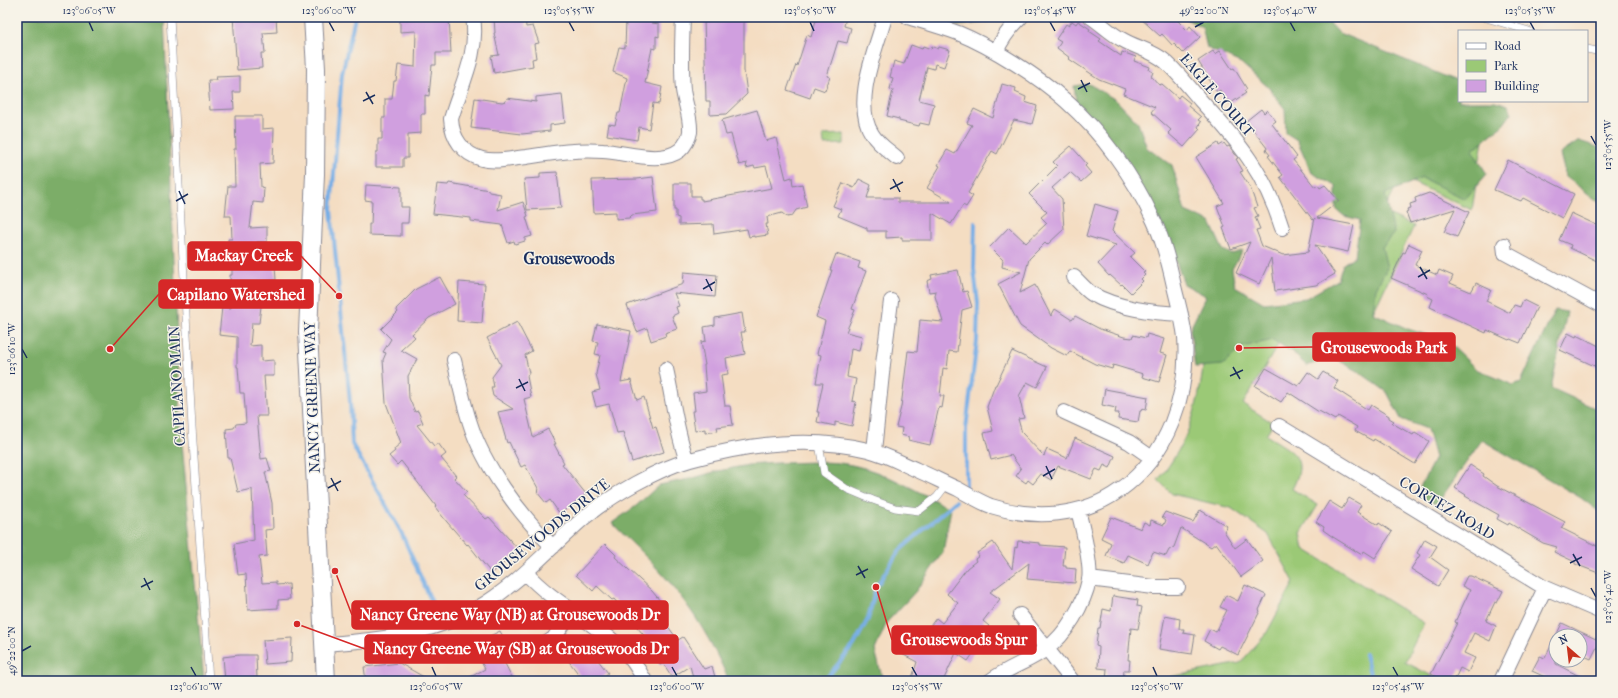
<svg xmlns="http://www.w3.org/2000/svg" width="1618" height="698" font-family="'IM FELL French Canon',serif">
<style>
.green{fill:#9bc976;stroke:#5b7c6a}
.forest{fill:#7cad67;stroke:#4c6e62}
.lines{fill:none;stroke-linecap:round;stroke-linejoin:round}
.stream{stroke:#77aee6;stroke-width:4}
.building{fill:#d09fdf}
.service-casing{stroke:#888690;stroke-width:8}
.minor-casing{stroke:#888690;stroke-width:16}
.tertiary-casing{stroke:#888690;stroke-width:20}
.service{stroke:#fff;stroke-width:7}
.minor{stroke:#fff;stroke-width:14}
.tertiary{stroke:#fff;stroke-width:18}
.ticks{fill:none;stroke:#1b2f5e;stroke-width:1.5}
.labels{text-anchor:middle;dominant-baseline:central;stroke-width:3;stroke-linejoin:round;paint-order:stroke}
.street-label{font-size:15px;fill:#1b2f5e;stroke:#f7f3e8}
.neighbourhood-label{font-size:16px;font-weight:bold;fill:#1b2f5e;stroke:#f7f3e8}
.leader{fill:none;stroke:#d62828;stroke-width:1.5}
.callout-dot{fill:#d62828;stroke:#f7f3e8;stroke-width:1.5}
.callout{fill:#d62828;stroke:#d62828;stroke-width:1.5}
.callout-label{font-size:16px;text-anchor:middle;font-weight:bold;fill:#fff}
.neatline{fill:none;stroke:#1b2f5e;stroke-width:1.5}
.ticks-label{font-size:10px;text-anchor:middle;fill:#1b2f5e}
</style>
<rect width="100%" height="100%" fill="#f7f3e8"/>
<filter id="ink" filterUnits="userSpaceOnUse"><feTurbulence type="fractalNoise" baseFrequency=".025" numOctaves="2"/><feDisplacementMap in="SourceGraphic" scale="8" xChannelSelector="R" yChannelSelector="G"/><feConvolveMatrix kernelMatrix="1 2 1 2 8 2 1 2 1" color-interpolation-filters="sRGB"/></filter>
<filter id="wash" filterUnits="userSpaceOnUse"><feTurbulence type="fractalNoise" baseFrequency=".012" numOctaves="4" result="noise"/><feDisplacementMap in="SourceGraphic" scale="16" xChannelSelector="R" yChannelSelector="G"/><feGaussianBlur stdDeviation="0.9" result="paint"/><feColorMatrix in="noise" values="0 0 0 0 0 0 0 0 0 0 0 0 0 0 0 0 0 1.4 0 .05"/><feComposite in="paint" operator="in"/></filter>
<g filter="url(#wash)">
<rect width="100%" height="100%" fill="#f4ddc2"/>
<path class="green" d="M1459,101L1487,114L1472,210L1401,177L1384,212L1414,226L1373,313L1282,338L1243,404L1273,423L1266,435C1291,451 1310,456 1292,489L1318,505L1301,533L1304,549L1424,623L1405,662L1432,676L1430,681H1321L1306,677L1281,681H1169L1170,677L1240,663L1266,634L1294,582L1268,534L1231,508L1172,494L1158,480C1189,443 1201,401 1204,354L1361,288L1365,212Z
M844,134V144L824,145L823,135Z"/>
<path class="forest" d="M17,17H164L181,432L204,681H17Z
M940,17H989L988,22L957,26Z
M1182,17H1324L1339,33L1459,82V101H1495L1508,105L1512,113L1503,125L1472,150L1487,174L1465,199L1422,178L1385,194L1394,233L1382,247L1387,268L1376,288L1373,313L1408,329L1448,342L1476,369L1513,385L1521,382L1555,310L1567,312L1551,388L1601,411V513L1581,498L1482,440L1437,504L1426,501L1420,487L1435,458L1427,429L1401,419L1387,392L1358,371L1332,357L1307,366L1292,352L1273,340L1242,347L1223,365L1195,367L1190,329L1206,296L1184,284L1169,242L1076,102L1074,86L1089,84L1116,100L1138,123L1147,148L1172,165L1185,211L1210,222L1223,250L1232,254L1243,250L1232,269L1235,286L1264,303L1306,298L1338,280L1343,264L1355,256L1360,220L1344,216L1336,209V186L1312,173L1297,140L1286,133L1285,109L1268,87L1241,63L1207,48L1202,27Z
M1579,141L1601,148V202H1599L1566,177L1560,154Z
M778,463C802,463 828,460 852,465C887,472 920,493 951,509L943,552L916,591L887,622L875,650L883,681H729C717,653 702,625 684,601C664,572 636,548 612,523L636,506L659,485L689,479L718,471L748,465Z"/>
<g class="lines">
<path class="stream" d="M355,17L342,74L331,210L350,401L352,444L401,532L433,605
M970,23L971,17
M966,489V428L977,341L978,303L974,269L975,223
M1365,654L1372,681
M824,681L854,645L868,619L876,587L899,551L956,501"/>
</g>
<g id="blocks">
<path class="building" d="M233,17H276L277,32L263,33L265,53H261L262,68L237,70Z
M400,17H449L451,53H436V65H432L429,96L425,95V114H421V133L408,134V158H403V167H376V152H378V139H382V118H385V99H392L394,81H396L398,65L415,67L416,31L400,32Z
M494,17H525L526,27L533,26L539,43L534,44L536,58L532,59L533,66L494,73L491,56L499,55L494,33H495Z
M704,17H744V71L747,94L726,114L710,115V101H706Z
M817,17H846L844,26L851,28L847,43L838,41L827,76L830,77L825,91L814,87L810,98L787,90L796,65L797,66L807,35L811,37Z
M1139,17H1174L1187,30L1190,26L1200,37L1183,53L1174,44L1173,46L1162,34L1160,36Z
M626,20H652V23L659,24V37L656,36V49L652,48L645,83L662,87L659,104L653,103L649,129L639,127L637,140L607,135L609,124L615,125L618,113H620L627,78L613,72L619,47L625,48Z
M1072,21L1076,24L1078,21L1090,29L1089,31L1101,39L1099,41L1121,56L1122,52L1136,57L1134,61L1150,67L1149,70L1153,72L1151,77L1153,78L1159,85L1162,84L1178,98L1180,95L1190,103L1188,106L1201,117L1198,120L1201,122L1198,127L1200,129L1184,147L1168,133L1171,130L1151,112L1155,107L1123,94L1125,89L1099,79L1069,59L1070,58L1057,48L1061,42L1056,39L1066,24L1069,26Z
M911,45L922,49L923,46L931,49L932,46L938,49L939,47L950,50L944,67L935,64L934,69L927,67L919,100L934,104L929,125L920,123L919,126L899,121V119L887,116L893,90L890,89L893,78L890,77L894,61L904,64Z
M1213,51L1215,54L1220,51L1232,69L1234,68L1247,89L1244,91L1246,93L1231,103L1229,100L1227,102L1220,90L1217,92L1198,61Z
M240,76V92H233L234,109L210,110L208,80H217L216,77Z
M1002,84L1016,88L1015,92L1026,97L1025,102L1037,106L1032,124L1014,120L997,154L992,151L968,193L973,196L966,207L963,205L951,224L932,213V240H902V237L886,238V231H867V228L838,216L841,209L833,206L843,183L854,188L859,179L871,185L867,198H898V202H951L927,188L940,166L938,165L947,150L955,154L972,125L967,123L974,109L993,118Z
M562,94L565,123L550,125V131L522,134L471,128L475,98L502,102L506,101L507,98L536,102V97Z
M1261,109L1264,113L1267,110L1276,121L1272,124L1297,157L1293,160L1315,187L1318,185L1320,188L1325,185L1339,201L1317,218L1354,225L1348,252L1315,245L1335,274L1316,285L1275,291L1271,258L1259,284L1236,273L1250,242L1231,249L1223,228L1225,227L1217,206L1224,203L1196,157L1218,143L1219,146L1224,143L1227,147L1229,146L1238,158L1236,159L1243,171L1240,172L1250,187L1257,207L1254,208L1258,216L1255,217L1260,229L1256,230L1262,246L1283,255L1308,252L1315,218L1313,220L1280,177L1283,175L1268,156L1270,155L1266,150L1267,148L1246,121Z
M757,110L766,141L776,138L786,179L792,177L793,186L802,184L807,207L796,210L792,216L787,217L782,213L767,217L768,224H766L768,235L754,237V236L749,237L747,229L714,234L713,224L679,225V218L676,217V210H674V183H691V196H700V199H702V201L772,188L766,166L755,168L754,166L746,168L747,163L739,165L731,134L726,135L722,120Z
M235,116H262V129L274,128L273,163L260,164L261,187L264,188L263,203L253,202L250,228L267,227V242H257L256,266L275,265L276,280L261,281L262,298L259,323H252L250,346L261,345V361L274,360V376H264L267,416H257L261,459L267,458L271,471L265,472L272,503L273,529L265,530L267,556L259,557L262,583L276,582V585L289,584L290,599L278,600V608L248,610L246,574L238,575L234,544L254,540L252,489L238,492L230,458H228L226,429L234,428L236,424L246,423L244,393H240L238,367H237V337L219,335L222,307L231,308L230,275H232V251H229L228,239H232L231,216H225L228,186H235L234,149H236Z
M1071,146L1087,164L1085,166L1091,173L1081,182L1070,172L1052,188L1062,199L1064,229L1047,245L1045,243L1029,259L1020,293L1035,285L1051,316L1055,309L1072,320L1075,316L1100,329L1124,337L1132,338L1133,335L1146,338L1147,334L1164,339L1160,353L1167,355L1159,382L1142,377L1143,374L1113,365L1112,369L1095,364L1070,351L1067,356L1051,348L1020,326L998,284L1021,272L1002,267L1003,260L990,247L1009,227L1026,243L1047,223L1041,217L1047,212L1029,194L1057,166L1053,162Z
M1508,160L1574,194L1562,218L1523,198L1521,201L1494,190Z
M557,172L561,208L527,210L524,179L540,178V173Z
M653,177L657,212L632,215L629,218L616,219V212L594,213L592,180L637,179Z
M449,183L489,190V192L501,194L498,210L523,202L528,216L526,217L532,236L525,238V241L515,244L514,241L508,243L502,225L471,221V218L433,214L437,184L448,185Z
M366,185L401,187V207H409L408,223H401V236L369,235V224H371L372,201L365,200Z
M1429,193L1469,212L1457,237L1444,232L1455,209L1410,223L1406,212L1408,211L1407,209L1411,208L1410,204L1416,202L1415,198Z
M1095,204L1118,211L1112,231L1135,253L1130,257L1145,272L1143,273L1145,275L1141,279L1143,281L1131,293L1122,284L1121,285L1110,275L1109,276L1098,264L1116,245L1086,236Z
M1571,213L1601,227V263L1570,248L1571,245L1559,240Z
M1409,244L1422,250L1415,265L1437,275L1439,270L1453,276L1450,283L1471,292L1476,283L1491,290L1486,301L1510,313L1514,305L1520,307L1523,300L1537,307L1520,343L1510,339L1509,340L1487,330L1486,333L1430,307L1433,299L1427,296L1428,294L1391,278L1403,252L1405,253Z
M836,254L860,262L858,268L866,271L852,309L855,310L846,332L862,336L859,351L851,349L847,377L856,379L852,401L856,402L852,426L835,422V426L817,422L819,412H817L823,383H816L821,355L817,354L825,321L816,317L832,270H830Z
M958,270L963,292L967,291L972,307L962,310L957,352L949,351L947,369L943,368L940,396H944L942,408L939,407L930,445L908,440L909,437L901,435L902,428L896,427L901,407L908,351L917,352L920,320L943,322L935,296L936,291L929,292L927,281L932,279L931,275Z
M684,272L717,275L715,297L674,293L679,306L676,307L678,313L672,316L677,329L665,333L666,336L651,341L647,328L637,332L627,305L683,284Z
M440,277L455,304L429,318L412,334L415,337L401,350L417,359L408,376L409,398L415,412L418,411L423,423L417,425L434,446L438,443L446,454L441,458L456,476L454,478L467,492L463,495L486,519L489,517L520,551L491,573L468,544L467,545L447,522L435,507L436,506L401,461L397,465L389,456L395,451L394,449L401,443L386,403L383,360L386,353L383,352L391,339L381,329L398,312L396,309L416,289Z
M459,282L485,284L482,323L457,321Z
M742,313L745,332H741L745,354L726,358L728,374L721,375L725,406H730L733,425L717,427L718,431L705,433V429L695,431L692,411H695L693,393L706,391L704,365H705L701,342L706,341L704,327L715,325V318Z
M517,322L532,351L525,355L529,373L527,376L531,397L524,399L533,437L548,429L556,444H554L564,463L562,464L586,494L560,514L550,500L546,503L537,492L539,490L525,465L521,467L509,442L507,443L498,412L513,409L493,396L491,387H494L492,377L501,365L487,338Z
M597,324L631,331L621,382L631,380L637,400L644,397L653,428L656,427L664,452L632,462L623,432L617,433L609,404L596,407L592,392L600,390L596,374L600,355L595,354L598,342L593,341Z
M1568,333L1576,337L1577,335L1601,347V369L1560,350Z
M1012,351L1047,367L1037,387L1027,382L1019,396L1024,418L1018,419L1022,433L1044,456L1047,449L1067,458L1075,438L1115,456L1110,468L1104,465L1101,471L1096,469L1091,479L1058,466L1051,480L1041,474L1033,484L1028,480L1026,483L1016,476L1021,469L1011,455L991,460L984,433L993,431L987,407L995,385H996Z
M1266,368L1298,386L1308,372L1318,379L1323,372L1338,381L1334,388L1368,410L1371,405L1389,416V418L1394,421L1392,423L1413,435L1415,432L1429,441L1415,464L1374,439L1373,441L1355,431L1357,427L1338,416L1335,420L1319,411V412L1288,392L1281,402L1255,386Z
M1105,389L1148,397L1146,410L1142,409L1141,411H1140L1138,422L1118,419L1119,413H1115L1116,408L1102,405Z
M1470,465L1484,474L1483,476L1497,486L1565,522L1561,528L1601,548V574L1575,564V562L1554,552L1557,547L1543,543L1509,523L1508,525L1497,519L1499,515L1465,496L1466,495L1455,488Z
M1349,498L1361,505L1357,512L1378,525L1379,523L1392,532L1375,558L1364,551L1362,555L1333,537L1323,530L1324,527L1316,522L1329,501L1342,509Z
M1200,510L1227,526L1224,531L1235,548L1247,539L1263,561L1241,577L1216,543L1211,547L1181,528L1174,547L1169,550L1166,556L1153,552L1148,564L1128,555L1124,563L1106,556L1111,543L1101,538L1111,517L1141,529L1144,522L1150,525L1151,520L1164,525L1166,520L1162,517L1165,512L1193,522Z
M1425,539L1437,546L1430,557L1448,570L1438,586L1411,569L1420,555L1417,553Z
M1018,541L1040,543V545L1065,547L1063,566H1066V568L1076,569L1075,583L1027,579L1029,563L990,592L1000,599L983,621L989,626L987,629L992,634L981,648L979,645L968,661L956,653L943,681H911L917,662L900,653L910,635L920,640L936,618L942,623L958,603L947,594L967,568L976,561L975,559L979,556L977,553L993,542L1012,569L1015,547L1017,548Z
M605,544L616,555L615,557L652,591L665,607L658,613L678,640L683,637L704,669L712,666L716,681H694L690,666L672,677L663,663L660,665L643,641L647,639L614,599L612,600L597,586L593,591L576,575Z
M1467,576H1471L1503,591L1497,603L1495,602L1486,621L1496,626L1490,641L1474,633L1464,653L1475,658L1468,672L1460,668L1454,681H1446L1431,674L1457,623L1455,622L1470,590L1462,586Z
M1245,585L1266,595L1259,610L1260,611L1238,655L1220,646L1218,649L1204,641L1210,629L1216,632L1227,610L1220,607L1226,595L1238,601Z
M1113,596L1138,600L1137,606L1142,607L1138,629L1131,628L1128,660H1130L1129,670H1124L1123,681H1106L1107,669L1098,668L1099,647L1096,646L1098,628H1100L1103,609L1111,611Z
M1165,616L1180,619L1179,629H1184L1183,633L1195,635L1192,654L1159,649Z
M1562,623L1600,641L1591,659L1580,654V636H1556Z
M500,631L510,650L501,656L514,681H463L485,669L472,645Z
M1556,636V664L1589,681H1544L1545,677L1532,671L1540,656L1545,658Z
M292,638L291,662L265,664L263,640Z
M580,649L585,656L591,651L608,673L598,681H584L567,659Z
M239,655H256L257,678L240,679V681H225L223,657Z
M399,663L431,681H366L364,667Z"/>
</g>
</g>
<g filter="url(#ink)">
<use href="#blocks" fill-opacity="0" stroke="#888690" stroke-width="1"/>
<g class="lines">
<defs>
<path id="service" d="M170,17L192,427L209,681
M1483,17L1529,31
M1587,49L1601,52
M819,444L824,473L847,489L873,500L895,508L919,511L937,497L947,484"/>
<path id="minor" d="M473,17C479,53 461,85 451,119C452,138 463,154 482,159C496,163 513,158 527,157C553,153 577,149 603,151C625,152 662,165 680,150C685,146 689,138 690,132C691,117 685,104 683,90C681,66 682,41 683,17
M885,17C876,49 852,103 872,134C878,144 889,151 897,158
M1091,17C1102,24 1111,34 1123,40C1137,48 1154,51 1166,62C1179,74 1190,88 1201,101C1239,142 1265,173 1282,228
M996,52C1002,38 1010,28 1021,17
M1504,245L1505,253L1601,305
M1074,277C1080,283 1086,290 1092,294C1116,308 1154,313 1181,314
M454,360C459,381 463,402 470,423C483,465 521,516 553,547
M666,369C673,399 676,431 687,461
M1064,412L1129,442L1152,458
M1279,426L1545,588L1601,612
M874,451L883,364L891,301
M526,573C555,605 596,622 626,653C634,661 640,672 645,681
M1089,579L1154,587H1178
M1020,615L1071,679
M324,644C374,641 431,634 476,609C518,585 549,548 585,517C612,495 657,469 690,460C747,444 811,436 868,450C885,454 901,463 917,470C931,476 944,483 958,489C969,495 980,502 991,506C1034,520 1083,517 1120,490C1168,456 1189,394 1185,337C1183,320 1178,303 1174,286C1169,263 1164,242 1154,221C1134,177 1102,133 1066,101C1038,76 992,47 958,33C942,27 924,22 908,17
M537,650L554,638L572,611
M990,681C1007,668 1028,662 1046,649C1066,635 1084,604 1089,580C1092,565 1082,526 1078,510
M1501,681L1545,588"/>
<path id="tertiary" d="M313,17L316,69L315,174L308,332L326,681"/>
</defs>
<use href="#service" class="service-casing"/>
<use href="#minor" class="minor-casing"/>
<use href="#tertiary" class="tertiary-casing"/>
<use href="#service" class="service"/>
<use href="#minor" class="minor"/>
<use href="#tertiary" class="tertiary"/>
</g>
</g>
<path class="ticks" d="M89,22L93,31M329,22L334,31M569,22L574,31M810,22L814,31M1050,22L1055,31M1290,22L1295,31M1530,22L1535,31M1195,27L1204,22M1081,80L1087,92M1078,89L1090,83M366,92L373,104M363,101L375,95M1591,136L1596,145M893,179L900,192M890,189L903,182M179,191L185,204M176,201L188,194M1420,267L1427,279M1418,277L1430,270M706,279L712,291M703,289L715,282M22,349L27,358M1233,367L1240,379M1230,376L1243,370M519,379L525,391M516,388L528,382M1046,466L1052,479M1043,476L1055,469M331,478L338,491M328,488L341,481M1573,554L1580,566M1570,563L1582,557M858,566L865,578M856,575L868,569M144,578L150,590M141,587L153,581M1591,588L1596,597M22,651L31,646M191,667L196,676M432,667L436,676M672,667L677,676M912,667L917,676M1153,667L1157,676M1393,667L1398,676"/>
<g class="labels">
<g class="street-label">
<text transform="translate(1217 95) rotate(49)">EAGLE COURT</text>
<text transform="translate(177 386) rotate(-93)">CAPILANO MAIN</text>
<text transform="translate(312 397) rotate(-92)">NANCY GREENE WAY</text>
<text transform="translate(1447 508) rotate(31)">CORTEZ ROAD</text>
<text transform="translate(542 535) rotate(-39)">GROUSEWOODS DRIVE</text>
</g>
<g class="neighbourhood-label">
<text x="569" y="258">Grousewoods</text>
</g>
</g>
<path class="leader" d="M339 296L301 256M110 349L159 294M1239 348L1313 347M335 571L352 615M876 587L892 640M297 624L365 649"/>
<g class="callout-dot">
<circle cx="339" cy="296" r="4"/>
<circle cx="110" cy="349" r="4"/>
<circle cx="1239" cy="348" r="4"/>
<circle cx="335" cy="571" r="4"/>
<circle cx="876" cy="587" r="4"/>
<circle cx="297" cy="624" r="4"/>
</g>
<g class="callout">
<rect x="188" y="242" width="113" height="28" rx="4"/>
<rect x="159" y="280" width="154" height="28" rx="4"/>
<rect x="1313" y="333" width="142" height="28" rx="4"/>
<rect x="352" y="601" width="316" height="28" rx="4"/>
<rect x="892" y="626" width="144" height="28" rx="4"/>
<rect x="365" y="635" width="313" height="28" rx="4"/>
</g>
<g class="callout-label">
<text x="244" y="261">Mackay Creek</text>
<text x="236" y="300">Capilano Watershed</text>
<text x="1384" y="353">Grousewoods Park</text>
<text x="510" y="620">Nancy Greene Way (NB) at Grousewoods Dr</text>
<text x="964" y="645">Grousewoods Spur</text>
<text x="521" y="654">Nancy Greene Way (SB) at Grousewoods Dr</text>
</g>
<rect width="1618" height="698" fill="none" stroke="#f7f3e8" stroke-width="44"/>
<rect x="1458" y="30" width="130" height="72" fill="#f7f3e8" stroke="#9fa5b1"/>
<rect x="1466" y="43" width="20" height="6" fill="#ffffff" stroke="#9fa5b1"/>
<text x="1494" y="50" font-size="12" fill="#1b2f5e">Road</text>
<rect x="1466" y="60" width="20" height="12" fill="#9bc976" stroke="#9fa5b1"/>
<text x="1494" y="70" font-size="12" fill="#1b2f5e">Park</text>
<rect x="1466" y="80" width="20" height="12" fill="#d09fdf" stroke="#9fa5b1"/>
<text x="1494" y="90" font-size="12" fill="#1b2f5e">Building</text>
<g transform="translate(1568 648) rotate(332)"><circle r="19" fill="#f7f3e8" stroke="#9fa5b1"/>
<path d="M0-3L7 15L0 10L-7 15Z" fill="#c8321e"/>
<text y="-6" font-size="11" font-weight="bold" text-anchor="middle" fill="#1b2f5e">N</text>
</g>
<rect x="22" y="22" width="1574" height="654" class="neatline"/>
<g class="ticks-label">
<text x="89" y="14">123°06'05"W</text>
<text x="329" y="14">123°06'00"W</text>
<text x="569" y="14">123°05'55"W</text>
<text x="810" y="14">123°05'50"W</text>
<text x="1050" y="14">123°05'45"W</text>
<text x="1204" y="14">49°22'00"N</text>
<text x="1290" y="14">123°05'40"W</text>
<text x="1530" y="14">123°05'35"W</text>
<text transform="translate(1607 145) rotate(-90)" y="4">123°05'35"W</text>
<text transform="translate(11 349) rotate(-90)" y="4">123°06'10"W</text>
<text transform="translate(1607 597) rotate(-90)" y="4">123°05'40"W</text>
<text transform="translate(11 651) rotate(-90)" y="4">49°22'00"N</text>
<text x="196" y="690">123°06'10"W</text>
<text x="436" y="690">123°06'05"W</text>
<text x="677" y="690">123°06'00"W</text>
<text x="917" y="690">123°05'55"W</text>
<text x="1157" y="690">123°05'50"W</text>
<text x="1398" y="690">123°05'45"W</text>
</g>
</svg>
